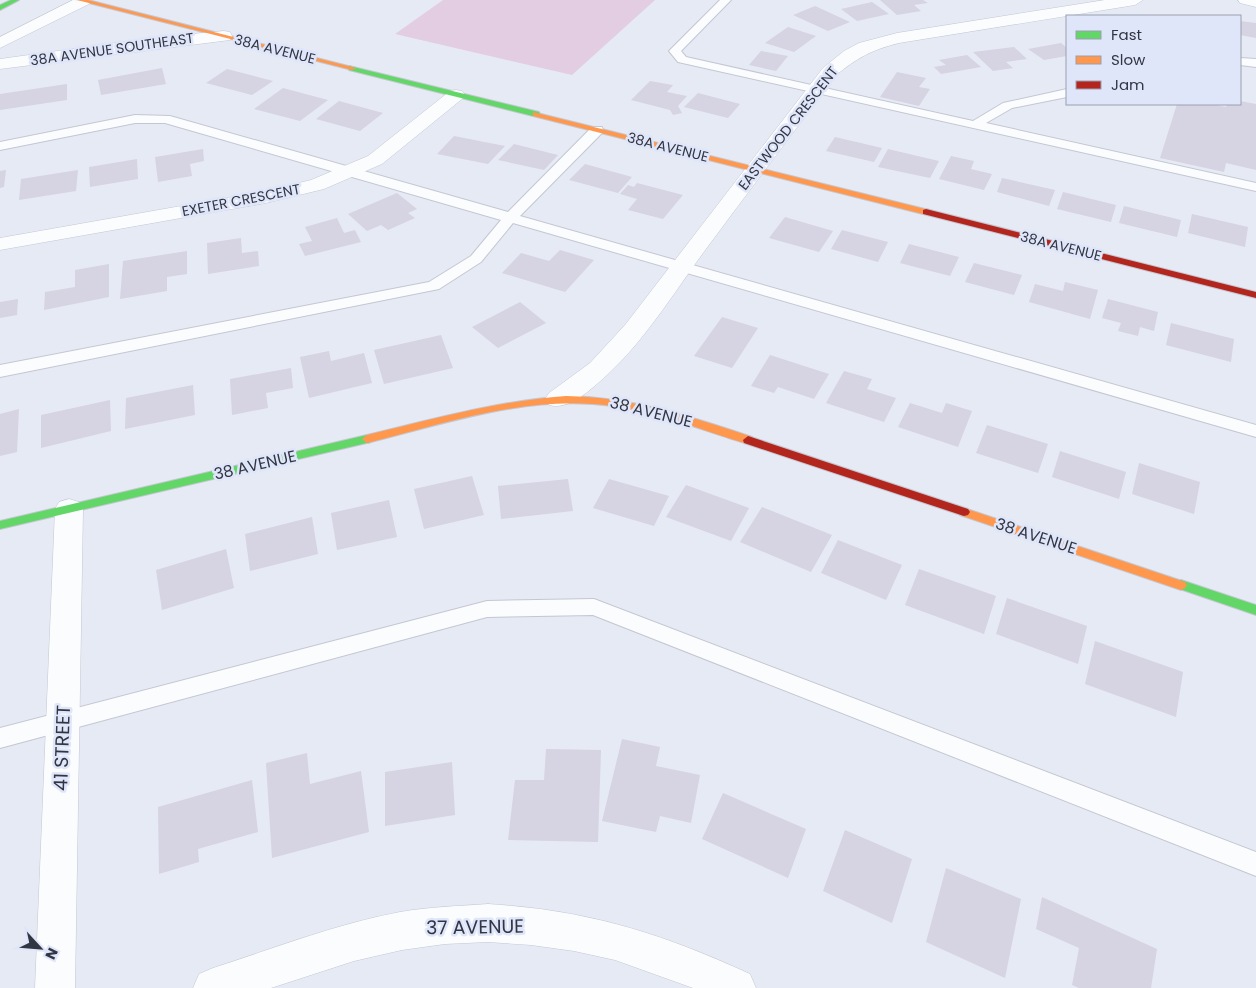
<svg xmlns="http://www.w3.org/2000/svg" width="1256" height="988" font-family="Poppins,sans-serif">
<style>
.green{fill:#e3cde3}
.building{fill:#d6d3e3}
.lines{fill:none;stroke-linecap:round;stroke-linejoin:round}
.lane-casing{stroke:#c4c7d2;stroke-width:2}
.street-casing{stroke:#c4c7d2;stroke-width:1}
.fast-casing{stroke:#c4c7d2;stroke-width:2}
.slow-casing{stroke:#c4c7d2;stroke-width:2}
.jam-casing{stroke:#c4c7d2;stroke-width:2}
.lane{fill:#fbfcfd;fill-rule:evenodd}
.street{fill:#fbfcfd;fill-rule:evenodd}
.fast{fill:#63d668;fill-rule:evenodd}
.slow{fill:#ff974d;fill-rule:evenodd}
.jam{fill:#b3261e;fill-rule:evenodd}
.labels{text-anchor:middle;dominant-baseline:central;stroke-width:5;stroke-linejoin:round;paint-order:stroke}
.far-street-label{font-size:14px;fill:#323642;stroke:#e0e6fa}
.street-label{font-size:16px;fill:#323642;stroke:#e0e6fa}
.near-street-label{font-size:19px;fill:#323642;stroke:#e0e6fa}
</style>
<rect width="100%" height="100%" fill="#e6eaf4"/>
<path class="green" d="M443,0H655L572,75L395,34Z"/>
<path class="building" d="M880,0H923L928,3L914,5L921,11L897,15Z
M872,2L889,14L857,21L841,9Z
M815,6L850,22L828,31L793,15Z
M1240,21L1256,23V38L1240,35Z
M788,27L816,36L794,52L765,43Z
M1061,43L1067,48V56L1044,60L1028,49Z
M1014,47L1027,59L1006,62L1013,68L993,71L973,52Z
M761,51L788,56L776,71L749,65Z
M967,55L981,67L941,74L934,67L946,65L939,60Z
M162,68L166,84L101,95L98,80Z
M227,69L273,81L252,95L206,83Z
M897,72L926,78L919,87L930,89L919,106L880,97Z
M650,81L673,85L667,92L687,96L678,106L682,113L673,115L670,110L631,100Z
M67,84V100L0,110V94Z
M283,88L328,100L300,121L254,109Z
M698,93L740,104L728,118L684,107Z
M339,101L383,113L360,131L316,119Z
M1240,101L1256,104V170L1226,163L1224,172L1160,158L1177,104H1211L1226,107L1227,104H1240Z
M454,136L505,146L488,164L437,154Z
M835,137L882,148L874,162L826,151Z
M514,144L558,155L544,170L498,160Z
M203,149L204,161L190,164L192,176L158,182L155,157Z
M888,149L939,161L930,178L878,167Z
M951,156L974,161L971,169L992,174L984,190L939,179Z
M137,159L138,179L90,187L89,167Z
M585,164L632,177L618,193L569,180Z
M6,170L4,187L0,188V171Z
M78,170L76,191L19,200L21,179Z
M1002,178L1055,190L1049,206L997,192Z
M637,183L683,195L663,219L628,210L637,199L620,194L628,185L634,187Z
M1063,192L1116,205L1111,222L1057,209Z
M397,193L417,209L408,213L415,218L388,230L381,225L367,231L348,214Z
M1124,206L1181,220L1177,237L1119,223Z
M1192,214L1248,227L1245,247L1188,233Z
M785,217L833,231L819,252L769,238Z
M337,218L344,233L355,230L361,242L305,256L299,244L312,241L305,227Z
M842,230L888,242L878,262L831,249Z
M241,238L242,253L258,251L259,266L208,274L207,243Z
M909,244L959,257L950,276L900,263Z
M560,250L594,260L565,292L502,273L521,253L549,261Z
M187,251V274L167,277V291L120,299L123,261Z
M974,263L1022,275L1014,295L965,282Z
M109,264V297L44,310L45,292L75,287V270Z
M1065,282L1098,290L1090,319L1029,302L1035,284L1063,291Z
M18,299L17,315L0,318V302Z
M1108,299L1158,312L1154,331L1140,327L1138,336L1118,331L1121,323L1102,318Z
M520,302L546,323L498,348L472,327Z
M722,317L758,328L732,368L694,356Z
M1171,323L1234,339L1231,362L1166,345Z
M441,335L453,368L384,384L374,350Z
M329,351L331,361L364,353L372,383L309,398L300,357Z
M770,355L829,374L814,399L778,387L774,393L751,386Z
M291,368L293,388L266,393L268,408L232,415L230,379Z
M844,371L872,379L867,389L896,398L884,422L826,403Z
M193,385L195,415L125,429L126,398Z
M110,400L111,431L41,448V415Z
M910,403L942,413L946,403L972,411L958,447L898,427Z
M19,409L17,452L0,456V414Z
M987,425L1048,444L1038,473L976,453Z
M1060,451L1126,472L1119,499L1052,477Z
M1139,463L1200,482L1194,514L1132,494Z
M472,476L484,515L424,529L414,489Z
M568,479L573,511L501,519L498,486Z
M609,479L669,496L654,526L593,508Z
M686,485L749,508L731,541L666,517Z
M389,500L397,537L337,550L331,513Z
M762,507L832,535L811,572L740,542Z
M312,517L318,554L250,571L245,534Z
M838,540L902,565L886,600L821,573Z
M226,549L234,588L162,610L156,570Z
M919,569L996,596L984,634L905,605Z
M1007,598L1087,626L1078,664L996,634Z
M1095,641L1183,672L1176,717L1085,684Z
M622,739L660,747L656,766L700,775L691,823L660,816L656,832L602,821Z
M546,749L601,750L598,842L508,840L515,780H544Z
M307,753L310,784L361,771L369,832L272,858L266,763Z
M452,762L455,815L385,826V772Z
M252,780L258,832L198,849L199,862L159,874L158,807Z
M723,793L806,829L788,878L702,839Z
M845,830L912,859L892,923L823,891Z
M946,868L1021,899L1005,978L926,942Z
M1042,897L1157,949L1151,988H1079L1072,985L1079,948L1036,929Z"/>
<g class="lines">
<defs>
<path id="lane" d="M720,0H731L681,51L686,57L973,121L1003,103L1067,89V97L1012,108L986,123L1256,183V191L678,62L669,51Z
M1240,58L1256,59V67L1240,65Z
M135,115L170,116L508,212L592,127H602L603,130L602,133L520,216L1256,425V437L513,223L481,262L439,289L0,377V365L429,282L471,256L501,220L165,123H135L0,150V142Z
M594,599L1256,852V876L593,615L487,617L0,748V728L487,601Z"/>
<path id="street" d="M73,0L91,1L89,4L0,48V37Z
M1105,0H1143L1135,5L899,43C871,50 857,58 835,76C792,135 747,193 703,253C673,294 645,340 607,375C592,388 570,411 549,405L545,399L549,393L590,363L625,325L823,68L844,51L859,43L897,33Z
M1238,0H1256V7L1240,3Z
M224,31L230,32L232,36L230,40L0,69V59L159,37Z
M456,90L462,91L465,95L462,99L382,164L324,189L266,203L0,250V238L266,191L311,180L368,156L450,91Z
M69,499L79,502L83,509L75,988H35L55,509L59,502Z
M488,904C587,910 661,933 750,974L756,988H693L615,960L574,951L531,945L488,942L445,944L402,950L354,961L271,988H193L199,974L213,968C275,948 336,924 400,912C429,907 459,906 488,904Z"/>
<path id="fast" d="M11,0H19L0,10V5Z
M349,66L539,112L540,114L533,116L349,70Z
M367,435L371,436L372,439L371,442L0,529V521Z
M1181,580L1256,605V615L1177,588L1175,585L1177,582Z"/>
<path id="slow" d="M77,0H88L356,68L352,70Z
M533,112L929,210L930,212L929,214H923L533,116Z
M566,396C631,397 690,416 752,437L753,440L748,444C703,431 660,412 613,406C529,394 447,423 367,443L362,439L367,435C433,419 498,401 566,396Z
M964,508L1185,582L1187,585L1185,588L1181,590L960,515L958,512L960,509Z"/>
<path id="jam" d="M926,209L1256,292V298L923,214V210Z
M748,436L968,509L970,512L968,515L964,516L744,443L743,440Z"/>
</defs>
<use href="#lane" class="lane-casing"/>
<use href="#street" class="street-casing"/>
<use href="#fast" class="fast-casing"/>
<use href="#slow" class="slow-casing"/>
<use href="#jam" class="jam-casing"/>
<use href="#lane" class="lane"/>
<use href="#street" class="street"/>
<use href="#fast" class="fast"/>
<use href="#slow" class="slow"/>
<use href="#jam" class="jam"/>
</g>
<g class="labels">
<g class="far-street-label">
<text transform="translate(112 49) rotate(-8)">38A AVENUE SOUTHEAST</text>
<text transform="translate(275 49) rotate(14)">38A AVENUE</text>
<text transform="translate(788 128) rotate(-52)">EASTWOOD CRESCENT</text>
<text transform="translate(668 147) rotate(14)">38A AVENUE</text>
<text transform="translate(241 200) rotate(-11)">EXETER CRESCENT</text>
<text transform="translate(1061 246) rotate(14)">38A AVENUE</text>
</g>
<g class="street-label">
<text transform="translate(651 412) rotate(14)">38 AVENUE</text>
<text transform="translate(255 465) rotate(-13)">38 AVENUE</text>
<text transform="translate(1036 536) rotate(18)">38 AVENUE</text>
</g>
<g class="near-street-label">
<text transform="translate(62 748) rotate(-88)">41 STREET</text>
<text transform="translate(475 927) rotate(-1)">37 AVENUE</text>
</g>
</g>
<rect x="1066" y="15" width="175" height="90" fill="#e0e6fa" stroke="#9aa0b0"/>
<rect x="1076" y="31" width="25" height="8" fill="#63d668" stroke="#9aa0b0"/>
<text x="1111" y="40" font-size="15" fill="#323642">Fast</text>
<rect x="1076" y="56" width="25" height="8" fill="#ff974d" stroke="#9aa0b0"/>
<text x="1111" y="65" font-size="15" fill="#323642">Slow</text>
<rect x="1076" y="81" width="25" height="8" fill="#b3261e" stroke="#9aa0b0"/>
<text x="1111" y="90" font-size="15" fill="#323642">Jam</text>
<g transform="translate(40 948) rotate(116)" stroke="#e0e6fa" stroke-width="4" paint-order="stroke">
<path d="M0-4L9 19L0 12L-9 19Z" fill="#323642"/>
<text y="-8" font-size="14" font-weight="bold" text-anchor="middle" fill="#323642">N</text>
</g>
</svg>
